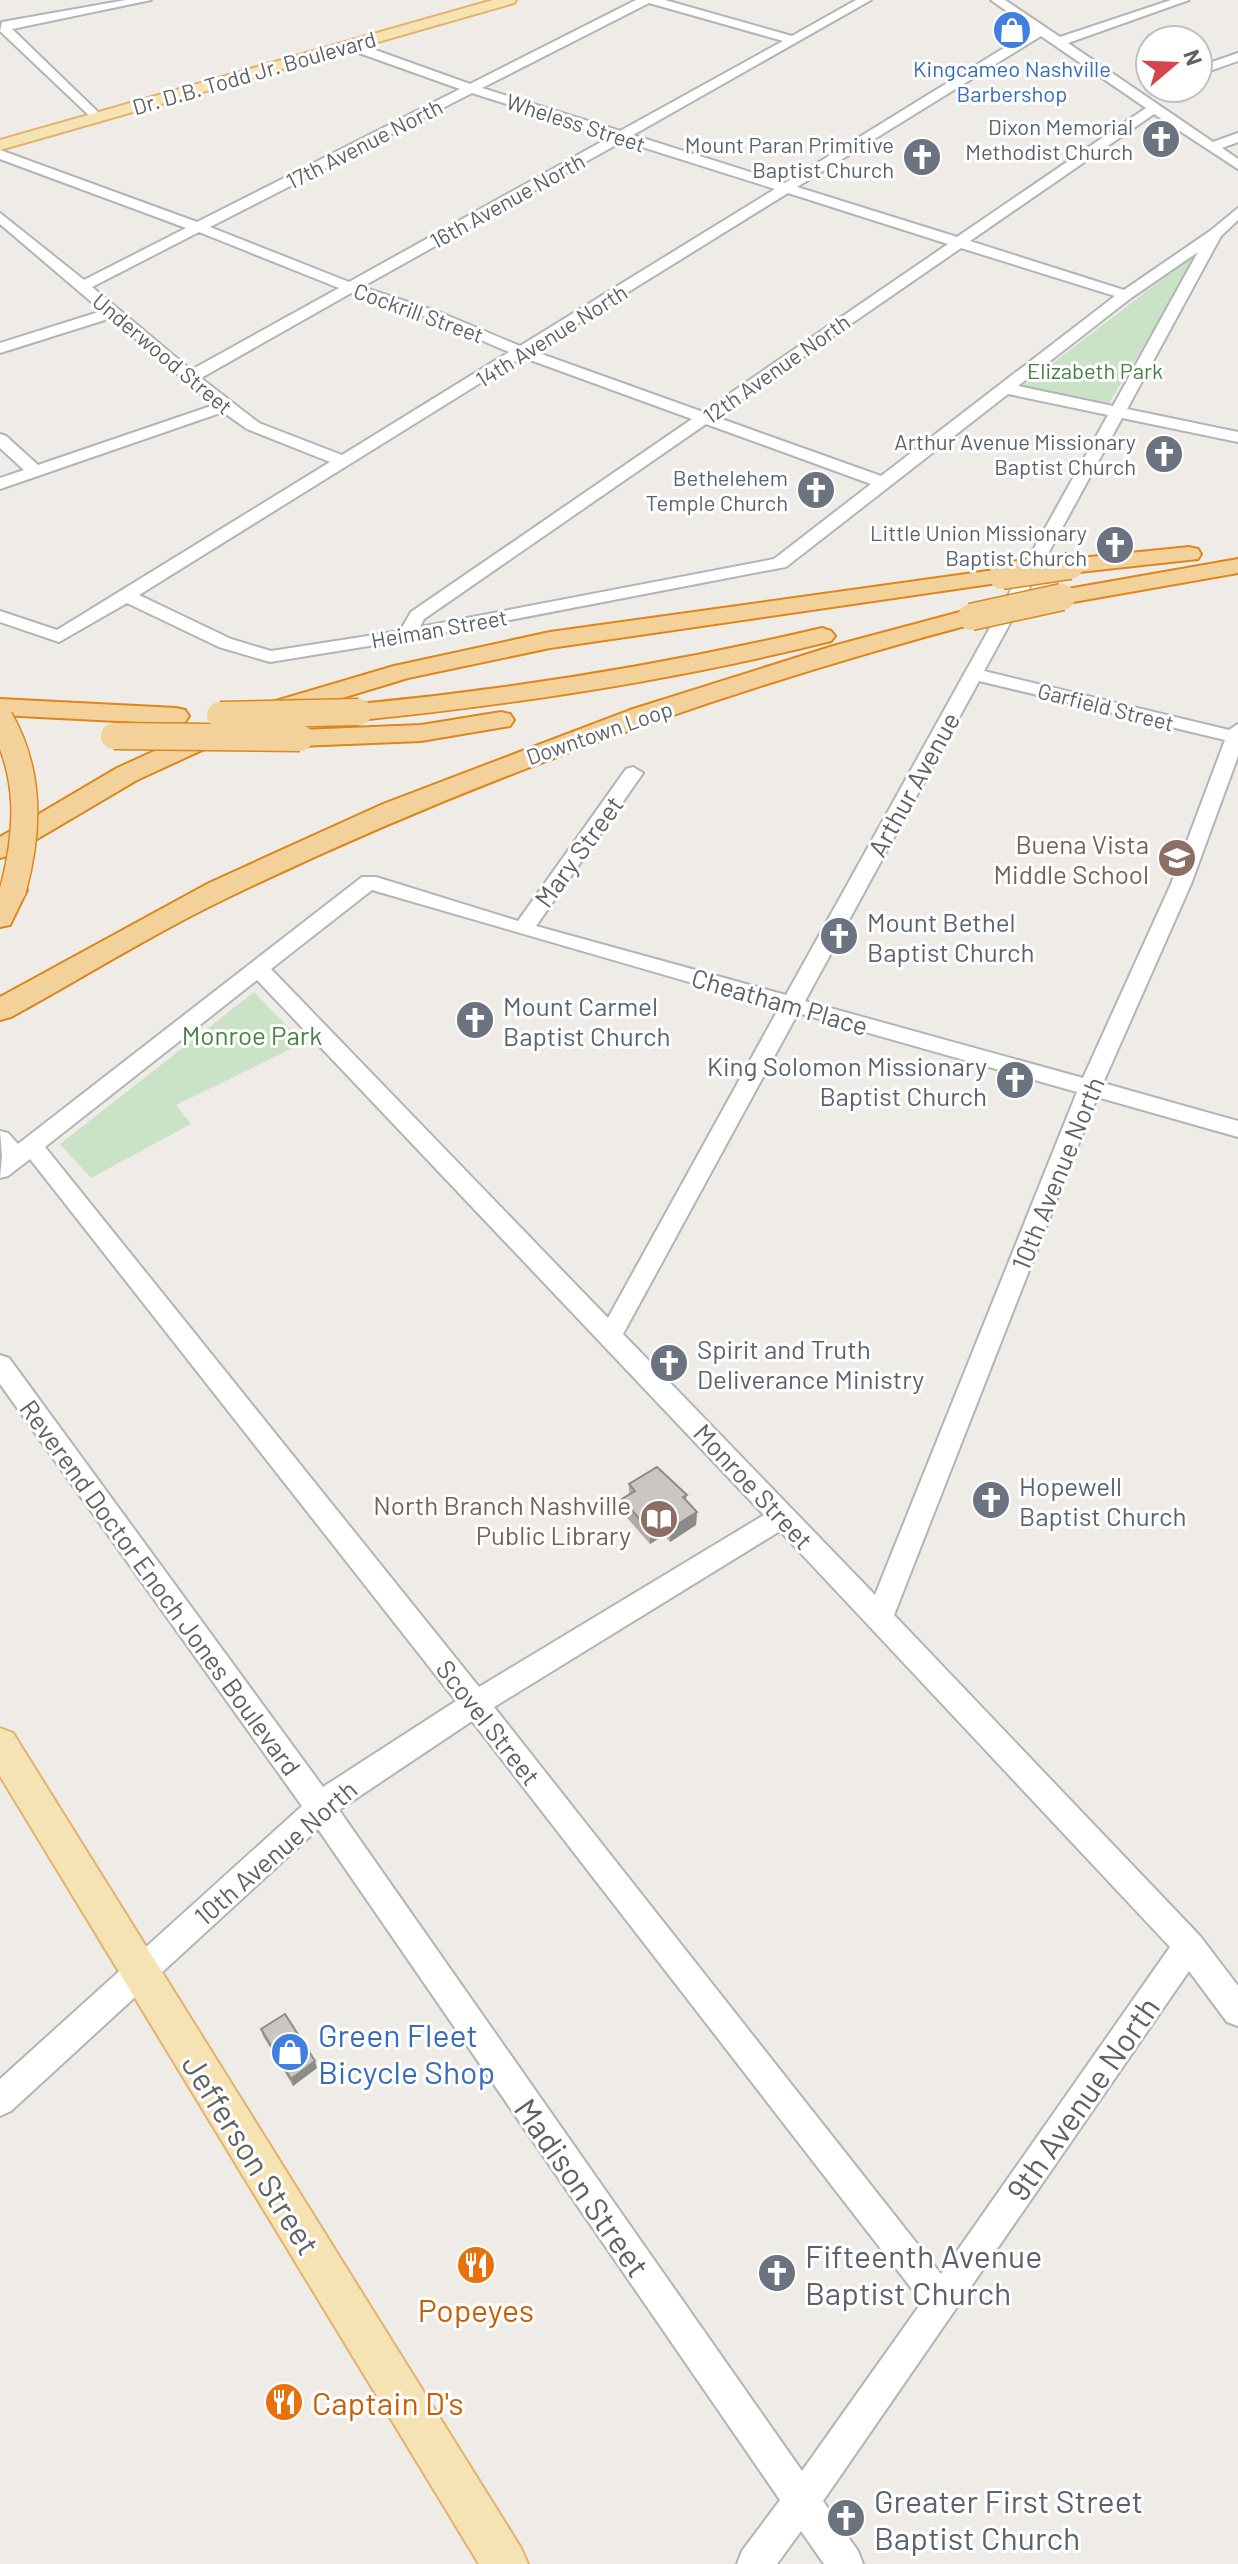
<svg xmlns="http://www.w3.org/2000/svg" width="1238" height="2564" font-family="Barlow,sans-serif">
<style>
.green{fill:#cae3c6}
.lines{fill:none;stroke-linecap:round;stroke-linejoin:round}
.minor-casing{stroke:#b2b4b7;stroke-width:4}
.major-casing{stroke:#e3b26c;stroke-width:4}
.highway-casing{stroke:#dd8619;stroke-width:4}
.minor{fill:#fff;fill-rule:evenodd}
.major{fill:#f6e3b4;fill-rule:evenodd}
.highway{fill:#f2d19b;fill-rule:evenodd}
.highway-bridge-casing{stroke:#dd8619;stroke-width:29;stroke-linecap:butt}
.highway-bridge{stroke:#f2d19b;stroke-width:26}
.wall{fill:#aeaba8}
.shaded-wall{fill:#8d8b88}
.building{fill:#cac7c3;stroke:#8d8b88;stroke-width:2}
.labels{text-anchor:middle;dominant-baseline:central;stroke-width:6;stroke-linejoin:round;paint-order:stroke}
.far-shop-label{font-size:22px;fill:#366cbe;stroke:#fff}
.far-street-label{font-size:22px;fill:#5e6265;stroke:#fff}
.far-worship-label{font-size:22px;fill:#5b616d;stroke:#fff;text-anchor:end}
.far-park-label{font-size:22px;fill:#458340;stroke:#fff}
.street-label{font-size:26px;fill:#5e6265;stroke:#fff}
.education-label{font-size:26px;fill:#785e54;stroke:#fff;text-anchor:end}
.worship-label{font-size:26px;fill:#5b616d;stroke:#fff;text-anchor:start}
.park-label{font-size:26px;fill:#458340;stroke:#fff}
.near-shop-label{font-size:32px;fill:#366cbe;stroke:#fff;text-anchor:start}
.near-street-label{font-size:32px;fill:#5e6265;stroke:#fff}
.near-worship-label{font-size:32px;fill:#5b616d;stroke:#fff;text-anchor:start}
.near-food-label{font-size:32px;fill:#c56008;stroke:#fff}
</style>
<rect width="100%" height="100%" fill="#efece7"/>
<path class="green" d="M1203,248L1108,405L1023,386Z
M254,992L303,1043L176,1105L191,1124L91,1178L60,1144Z"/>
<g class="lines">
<defs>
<path id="minor" d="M126,0H151L12,29L101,115V121L96,122L0,31L2,22Z
M636,0H665L792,36L856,0H871L633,135L785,183L1033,30L991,0H1005L1060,37L1171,0H1189L1068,43L1213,142L1238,133V142L1222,148L1238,159V169L1154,114L970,241L1124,290L1210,231L1238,208V220L1221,236L1127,409L1238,432V442L1122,418L984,671L1229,730L1238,724V756L1191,884L1103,1083L1238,1121V1137L1097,1097L894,1615L1200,1936L1238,1986V2026L1227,2022L1189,1971L823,2501L858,2551L863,2564H824L801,2531L777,2564H737L742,2551L780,2500L318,1829L11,2111L0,2116V2079L302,1806L0,1384V1355L9,1358L323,1787L456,1701L30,1159L8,1176L0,1178L2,1156L0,1131L8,1133L18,1144L362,877H376L518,921L626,769L633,767L643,773L536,926L786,995L1108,415L1008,394L786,567L780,568L406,640L270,662L219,647L127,603L59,642L0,622V611L57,630L330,462L247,429L223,412L0,489V478L24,470L0,448V434L6,436L38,465L214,405L111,318L0,353V343L102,311L0,224V213L84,280L186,228L0,159V150L197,222L460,89L345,48V42H353L470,84ZM649,3L783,41L620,131L482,88ZM1041,36L1146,108L957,237L797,187ZM472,93L610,137L349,282L210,227ZM623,141L775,189L520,346L439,312L362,287ZM788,193L948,244L703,412L533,351ZM199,232L339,288L191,370L92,287ZM961,248L1115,296L881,476L716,417ZM1198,252L1113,406L1018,386L1131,298ZM351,293L429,318L509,352L342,455L259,423L201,378ZM522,357L692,419L411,612L400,631L271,651L231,639L139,595ZM706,424L871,484L774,559L420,627L424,619ZM979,681L1225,740L1171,884L1083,1078L805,1001ZM372,890L779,1008L608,1318L271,969ZM257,980L764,1515L479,1687L45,1147ZM798,1013L1077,1092L875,1595L623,1334ZM780,1531L1170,1947L941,2274L494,1707ZM472,1721L922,2302L802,2471L339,1810Z
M1238,53V61L1198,75V67Z"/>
<path id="major" d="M493,0H516L514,3L0,150V140Z
M0,1728L13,1733L521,2548L528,2564H479L0,1776Z"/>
<path id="highway" d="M1189,547L1198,549L1201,554L1198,559L1070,573L1061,571L1058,566L1061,561L1070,559Z
M1238,559V573L1062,604L1053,602L1050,597L1053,592L1062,590Z
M1002,569L1011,571L1014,576L1011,581L550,648L408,678L263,722L137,780L10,855L0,858V837L117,768L245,710L394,666L550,632Z
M971,609L980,612L984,617L980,622C723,690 473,780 233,895C157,931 84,977 11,1017L0,1020V997L209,883L383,804L630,710L833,646Z
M822,628L831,631L835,636L831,641C676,680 518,704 359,720L350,718L346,712L350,706L359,704C515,689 669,664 822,628Z
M0,699L176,708L185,710L189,716L185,722L176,724L0,715Z
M501,712L510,714L514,720L510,726L421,741L300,746L291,744L287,738L291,732L300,730L421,725Z
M13,881L23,883L27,890L10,925L0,927V888L3,883Z"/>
</defs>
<use href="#minor" class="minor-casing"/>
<use href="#major" class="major-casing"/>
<use href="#highway" class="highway-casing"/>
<use href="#minor" class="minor"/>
<use href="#major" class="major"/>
<use href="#highway" class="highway"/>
<defs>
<path id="highway-bridge" d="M1002,576L1070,566
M971,617L1062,597
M220,715L359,712
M0,719C31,773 29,831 13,890
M114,736L300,738"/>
</defs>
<use href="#highway-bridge" class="highway-bridge-casing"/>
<use href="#highway-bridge" class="highway-bridge"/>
</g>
<path class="wall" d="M629,1484L687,1495L686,1500L697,1512L696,1525L670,1542L664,1535L650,1544L622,1512V1499L629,1494Z
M261,2029L317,2068L293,2086L263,2036Z"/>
<path class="shaded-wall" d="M697,1512L696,1525L670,1542V1529Z
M665,1522L664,1535L650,1544V1531Z
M315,2061L317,2068L293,2086L291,2079Z"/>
<path class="building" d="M657,1467L687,1495L683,1497L697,1512L670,1529L665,1522L650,1531L622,1499L635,1491L629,1484Z
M285,2014L315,2061L291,2079L261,2029Z"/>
<defs>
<symbol id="shop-disc" viewBox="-11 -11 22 22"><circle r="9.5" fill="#3f7fe0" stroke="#fff"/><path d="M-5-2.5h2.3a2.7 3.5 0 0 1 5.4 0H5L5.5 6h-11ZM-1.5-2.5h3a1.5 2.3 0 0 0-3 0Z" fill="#fff"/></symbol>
<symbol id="church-disc" viewBox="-11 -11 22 22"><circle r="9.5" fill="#6b7280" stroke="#fff"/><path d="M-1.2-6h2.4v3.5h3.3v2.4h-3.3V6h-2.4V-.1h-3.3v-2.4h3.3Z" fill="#fff"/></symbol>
<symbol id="school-disc" viewBox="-11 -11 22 22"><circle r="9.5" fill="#8d6e63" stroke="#fff"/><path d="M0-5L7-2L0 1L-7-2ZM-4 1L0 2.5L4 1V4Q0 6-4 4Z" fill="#fff"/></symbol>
<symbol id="library-disc" viewBox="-11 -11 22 22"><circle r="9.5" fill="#8d6e63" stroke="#fff"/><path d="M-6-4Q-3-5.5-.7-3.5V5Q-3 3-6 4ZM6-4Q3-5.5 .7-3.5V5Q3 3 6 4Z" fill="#fff"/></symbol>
<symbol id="restaurant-disc" viewBox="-11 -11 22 22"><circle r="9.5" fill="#e8710a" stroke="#fff"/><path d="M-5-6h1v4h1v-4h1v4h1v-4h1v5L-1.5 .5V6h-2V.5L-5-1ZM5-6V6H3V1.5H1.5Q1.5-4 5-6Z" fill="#fff"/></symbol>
</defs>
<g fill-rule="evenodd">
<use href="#shop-disc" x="990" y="8" width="44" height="44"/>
<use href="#church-disc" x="1139" y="117" width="44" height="44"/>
<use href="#church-disc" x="900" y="135" width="44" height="44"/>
<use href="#church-disc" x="1142" y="432" width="44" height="44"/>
<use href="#church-disc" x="794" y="468" width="44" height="44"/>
<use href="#church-disc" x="1093" y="523" width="44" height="44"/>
<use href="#school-disc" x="1155" y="836" width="44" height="44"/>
<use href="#church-disc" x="817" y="914" width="44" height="44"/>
<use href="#church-disc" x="453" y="998" width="44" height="44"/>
<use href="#church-disc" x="993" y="1058" width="44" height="44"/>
<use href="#church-disc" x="647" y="1341" width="44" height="44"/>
<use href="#church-disc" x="969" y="1478" width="44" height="44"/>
<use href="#library-disc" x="637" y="1497" width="44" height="44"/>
<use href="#shop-disc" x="268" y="2030" width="44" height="44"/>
<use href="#restaurant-disc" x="454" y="2243" width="44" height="44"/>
<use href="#church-disc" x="755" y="2251" width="44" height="44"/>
<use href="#restaurant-disc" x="262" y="2380" width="44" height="44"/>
<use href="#church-disc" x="824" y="2496" width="44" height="44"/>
</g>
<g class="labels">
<g class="far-shop-label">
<text x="1012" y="68">Kingcameo Nashville<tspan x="1012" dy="25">Barbershop</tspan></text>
</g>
<g class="far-street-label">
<text transform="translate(254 72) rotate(-16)">Dr. D.B. Todd Jr. Boulevard</text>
<text transform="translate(576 122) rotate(18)">Wheless Street</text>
<text transform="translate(364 143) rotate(-27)">17th Avenue North</text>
<text transform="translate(507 200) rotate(-29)">16th Avenue North</text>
<text transform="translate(419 312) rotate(20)">Cockrill Street</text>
<text transform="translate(551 335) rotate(-32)">14th Avenue North</text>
<text transform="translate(163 353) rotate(40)">Underwood Street</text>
<text transform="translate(776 368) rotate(-35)">12th Avenue North</text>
<text transform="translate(439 628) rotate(-10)">Heiman Street</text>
<text transform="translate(1106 706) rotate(14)">Garfield Street</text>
<text transform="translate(599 732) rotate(-19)">Downtown Loop</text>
</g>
<g class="far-worship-label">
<text x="1133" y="126">Dixon Memorial<tspan x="1133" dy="25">Methodist Church</tspan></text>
<text x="894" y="144">Mount Paran Primitive<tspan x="894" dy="25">Baptist Church</tspan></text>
<text x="1136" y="441">Arthur Avenue Missionary<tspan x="1136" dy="25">Baptist Church</tspan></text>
<text x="788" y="477">Bethelehem<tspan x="788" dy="25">Temple Church</tspan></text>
<text x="1087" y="532">Little Union Missionary<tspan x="1087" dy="25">Baptist Church</tspan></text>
</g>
<g class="far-park-label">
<text x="1095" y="370">Elizabeth Park</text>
</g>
<g class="street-label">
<text transform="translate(913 784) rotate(-61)">Arthur Avenue</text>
<text transform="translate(578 851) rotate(-54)">Mary Street</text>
<text transform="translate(780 1001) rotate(16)">Cheatham Place</text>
<text transform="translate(1057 1173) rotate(-68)">10th Avenue North</text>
<text transform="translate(754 1486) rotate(47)">Monroe Street</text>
<text transform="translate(161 1587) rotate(54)">Reverend Doctor Enoch Jones Boulevard</text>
<text transform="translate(489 1722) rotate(52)">Scovel Street</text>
<text transform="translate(275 1852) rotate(-41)">10th Avenue North</text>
</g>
<g class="education-label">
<text x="1149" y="843">Buena Vista<tspan x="1149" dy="30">Middle School</tspan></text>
<text x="631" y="1504">North Branch Nashville<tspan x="631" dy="30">Public Library</tspan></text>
</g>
<g class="worship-label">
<text x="867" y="921">Mount Bethel<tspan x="867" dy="30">Baptist Church</tspan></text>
<text x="503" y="1005">Mount Carmel<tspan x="503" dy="30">Baptist Church</tspan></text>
<text x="987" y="1065" text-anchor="end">King Solomon Missionary<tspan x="987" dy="30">Baptist Church</tspan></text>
<text x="697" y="1348">Spirit and Truth<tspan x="697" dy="30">Deliverance Ministry</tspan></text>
<text x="1019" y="1485">Hopewell<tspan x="1019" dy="30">Baptist Church</tspan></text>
</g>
<g class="park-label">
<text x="252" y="1034">Monroe Park</text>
</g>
<g class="near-shop-label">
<text x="318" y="2034">Green Fleet<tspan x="318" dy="37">Bicycle Shop</tspan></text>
</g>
<g class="near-street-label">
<text transform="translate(1082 2098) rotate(-55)">9th Avenue North</text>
<text transform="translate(252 2154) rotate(58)">Jefferson Street</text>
<text transform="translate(583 2187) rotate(55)">Madison Street</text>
</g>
<g class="near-worship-label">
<text x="805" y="2255">Fifteenth Avenue<tspan x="805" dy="37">Baptist Church</tspan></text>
<text x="874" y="2500">Greater First Street<tspan x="874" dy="37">Baptist Church</tspan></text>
</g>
<g class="near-food-label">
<text x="476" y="2309">Popeyes</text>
<text x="312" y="2402" text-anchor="start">Captain D's</text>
</g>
</g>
<g transform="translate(1174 64) rotate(71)"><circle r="38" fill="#ffffff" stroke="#bfc0c1" stroke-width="2"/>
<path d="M0-6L14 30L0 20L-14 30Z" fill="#d7454c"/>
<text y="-12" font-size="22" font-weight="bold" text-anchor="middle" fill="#5e6265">N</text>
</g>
</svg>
